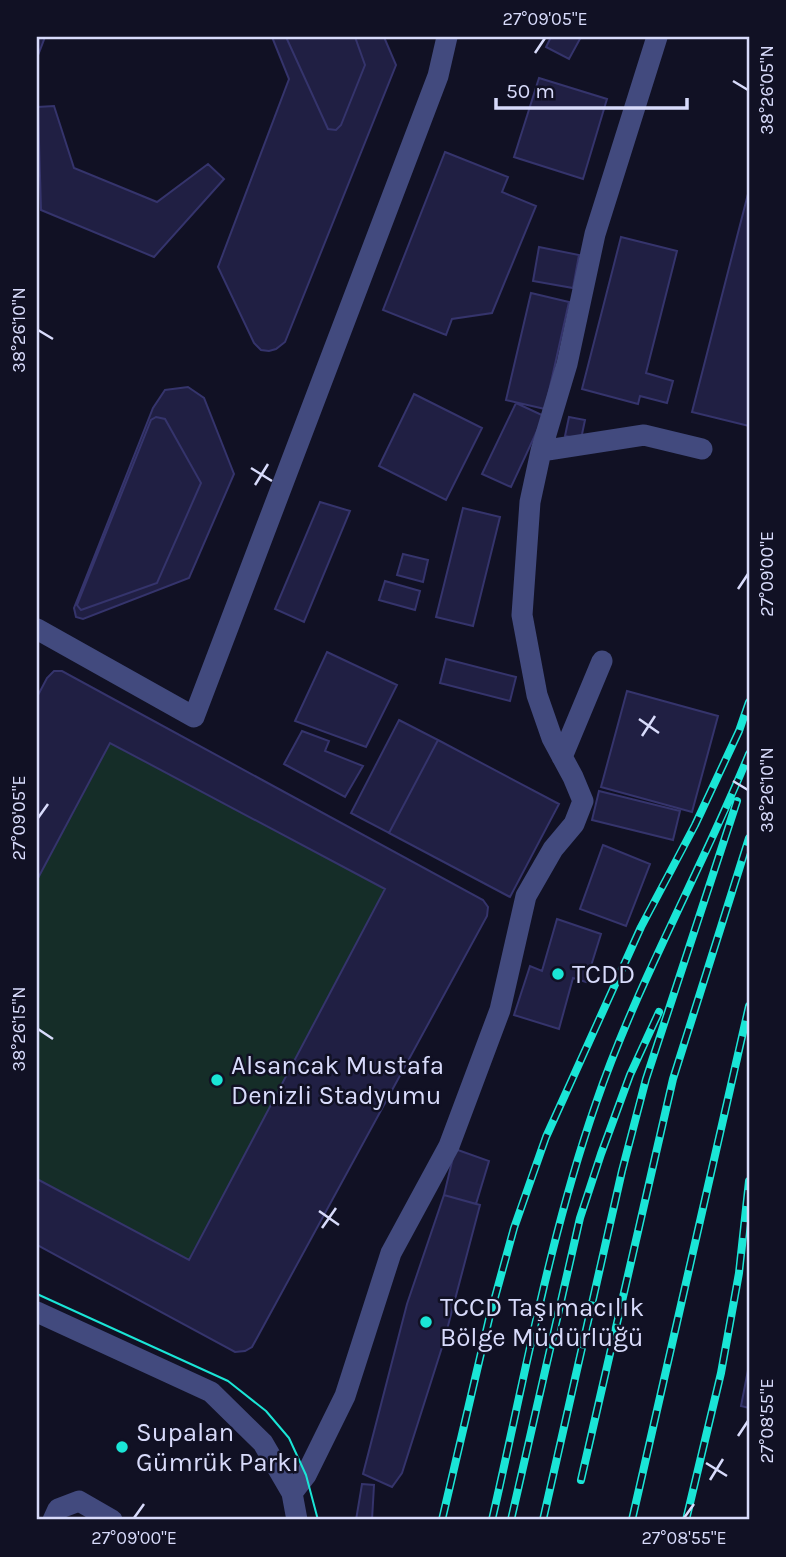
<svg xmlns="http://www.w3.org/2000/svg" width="786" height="1557" font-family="Karla,sans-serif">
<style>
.green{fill:#152d28}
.building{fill:#201f43;stroke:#35346c;stroke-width:2}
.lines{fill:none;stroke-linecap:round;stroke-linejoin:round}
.minor{stroke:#424a7e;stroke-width:21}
.tram{stroke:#1ae5d6;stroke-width:2}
.rail-casing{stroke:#1ae5d6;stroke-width:8}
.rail{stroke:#111124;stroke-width:5;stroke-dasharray:16;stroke-linecap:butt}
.ticks{fill:none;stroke:#d8dbfb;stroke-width:2.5}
.poi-dot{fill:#1ae5d6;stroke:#111124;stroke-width:2.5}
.labels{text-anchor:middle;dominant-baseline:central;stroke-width:5;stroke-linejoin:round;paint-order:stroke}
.poi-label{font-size:26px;fill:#d8dbfb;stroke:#111124;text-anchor:start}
.neatline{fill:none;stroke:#d8dbfb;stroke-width:2.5}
.ticks-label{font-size:18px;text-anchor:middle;fill:#d8dbfb}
</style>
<rect width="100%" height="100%" fill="#111124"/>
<path class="green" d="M54,671H62L483,900L487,916L252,1347L245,1351L235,1352L37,1245V697L47,678Z"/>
<path class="building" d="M37,37H45L37,58Z
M272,37H384L396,65L285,342L276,349L269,351L261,350L254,343L218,267L289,79Z
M286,37H355L365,65L341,125L336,130L328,129Z
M551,37H581L569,59L546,47Z
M539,78L607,99L583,179L514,157Z
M54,106L74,168L157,202L208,164L224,179L154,257L41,210L38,107Z
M445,152L508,177L502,192L536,206L492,313L452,319L446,335L383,310Z
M749,190V426L692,412Z
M621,237L677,251L646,373L673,381L667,403L640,396L638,404L582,389Z
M539,247L579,255L573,288L533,281Z
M531,293L569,302L545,409L506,400Z
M188,387L204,398L234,474L189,578L83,619L76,617L74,608L153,408L165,390Z
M414,394L482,428L446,500L379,466Z
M516,403L544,416L511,487L482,474Z
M156,417L165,419L201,483L157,583L81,610L77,605L151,420Z
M569,417L585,420L581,439L565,436Z
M320,502L350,511L304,622L275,609Z
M463,508L500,517L473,626L436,617Z
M403,554L428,560L423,582L397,575Z
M385,581L420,591L415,610L379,600Z
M327,652L397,685L366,747L295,721Z
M446,659L516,677L510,701L440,683Z
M54,671H62L128,707L483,900L488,907L487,916L252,1347L245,1351L235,1352L37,1245V1179L189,1260L385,889L110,743L37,880V697L47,678Z
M627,691L718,716L692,812L601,787Z
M399,720L438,740L389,833L351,813Z
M302,731L329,741L325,751L363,766L345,797L284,764Z
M438,740L559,804L510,897L389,833Z
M599,791L680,811L673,840L592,820Z
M603,845L650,864L626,926L580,909Z
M557,919L601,934L586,982L573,978L559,1029L514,1015L530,966L542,971Z
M455,1149L489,1161L476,1204L444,1195Z
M444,1195L480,1205L444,1341L402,1473L392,1487L363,1474L407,1304Z
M749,1365V1408L741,1406Z
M362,1484L374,1485L372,1520H356Z"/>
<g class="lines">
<path class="minor" d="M541,451L567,364L595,234L657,37
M37,629L194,717L438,76L447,37
M562,757L602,661
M37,1312L211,1392L263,1443L292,1493L297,1520
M292,1493L306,1475L345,1396L391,1253L449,1146L500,1010L526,896L553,849L574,824L583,801L573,777L552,738L537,695L522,615L530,502L541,451L644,435L702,449
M53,1520L58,1509L79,1501L112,1520"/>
<path class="tram" d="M37,1294L228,1381L266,1411L289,1438L306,1475L318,1520"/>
<defs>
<path id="rail" d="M581,1480L673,1079L749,838
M442,1520L489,1319L514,1228L546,1137L641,927L695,825L739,731L749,702
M492,1520C524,1381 549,1238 596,1103C637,983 701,871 749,754
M511,1520L580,1218L601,1154L630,1075L659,1012
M543,1520L622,1171L646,1079L737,801
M632,1520L749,1006
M686,1520L721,1373L739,1273L749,1181"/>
</defs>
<use href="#rail" class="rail-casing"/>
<use href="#rail" class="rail"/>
</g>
<path class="ticks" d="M535,53L545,38M733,81L748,90M38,330L53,339M251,468L272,481M255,485L268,464M738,589L748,574M639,719L659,733M642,736L655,716M733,781L748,790M38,818L48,804M38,1029L53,1039M319,1211L339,1225M322,1228L336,1208M738,1436L748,1421M706,1463L727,1476M710,1480L723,1459M134,1518L144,1504M684,1518L694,1504"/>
<g class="poi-dot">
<circle cx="558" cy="974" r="7"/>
<circle cx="217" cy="1080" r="7"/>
<circle cx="426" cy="1322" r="7"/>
<circle cx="122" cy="1447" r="7"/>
</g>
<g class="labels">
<g class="poi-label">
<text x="572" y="974">TCDD</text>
<text x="231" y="1065">Alsancak Mustafa<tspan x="231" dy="30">Denizli Stadyumu</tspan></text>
<text x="440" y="1307">TCCD Taşımacılık<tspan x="440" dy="30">Bölge Müdürlüğü</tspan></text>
<text x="136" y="1432">Supalan<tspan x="136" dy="30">Gümrük Parkı</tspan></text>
</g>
</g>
<rect width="786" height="1557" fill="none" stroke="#111124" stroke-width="77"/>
<path d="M496 98v10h191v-10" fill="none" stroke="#d8dbfb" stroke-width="3.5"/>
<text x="506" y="98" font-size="21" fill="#d8dbfb" stroke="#111124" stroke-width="5" paint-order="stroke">50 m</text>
<rect x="38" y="38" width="710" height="1480" class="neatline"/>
<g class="ticks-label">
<text x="545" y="25">27°09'05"E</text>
<text transform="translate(767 90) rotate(-90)" y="6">38°26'05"N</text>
<text transform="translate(19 330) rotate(-90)" y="6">38°26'10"N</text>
<text transform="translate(767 574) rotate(-90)" y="6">27°09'00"E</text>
<text transform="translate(767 790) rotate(-90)" y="6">38°26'10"N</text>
<text transform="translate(19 818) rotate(-90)" y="6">27°09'05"E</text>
<text transform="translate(19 1029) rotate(-90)" y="6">38°26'15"N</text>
<text transform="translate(767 1421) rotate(-90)" y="6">27°08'55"E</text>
<text x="134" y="1544">27°09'00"E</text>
<text x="684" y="1544">27°08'55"E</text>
</g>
</svg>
